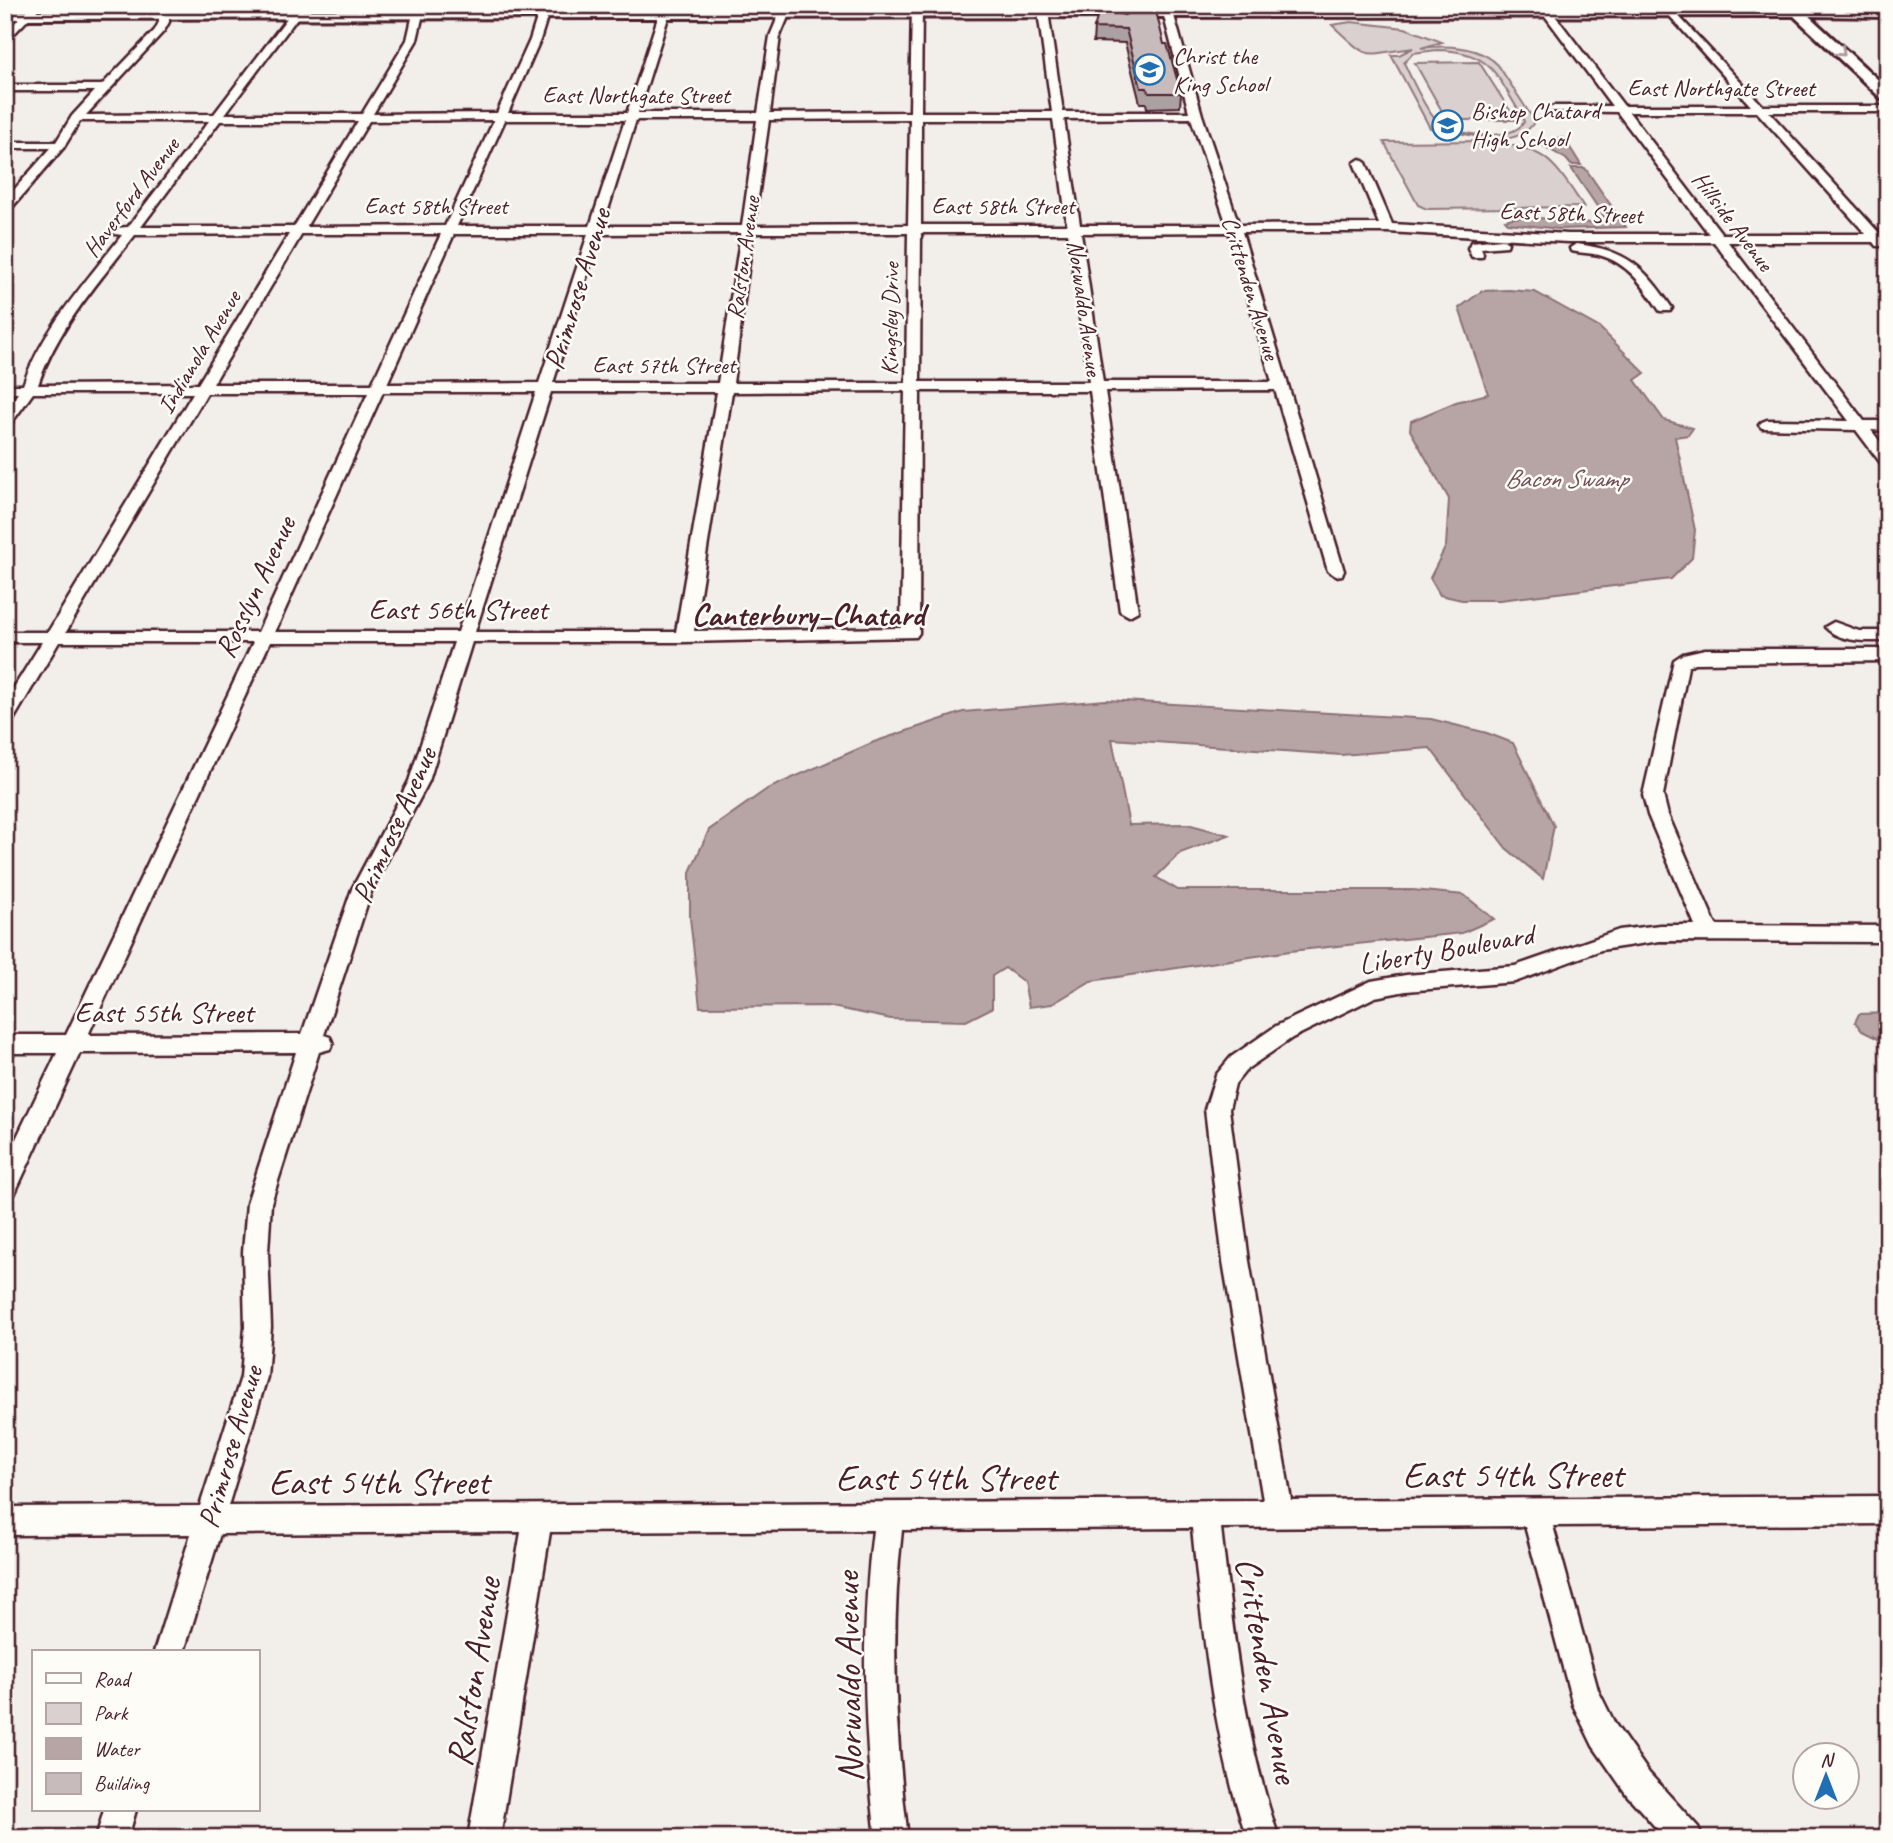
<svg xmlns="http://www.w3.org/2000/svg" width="1893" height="1843" font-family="Caveat,sans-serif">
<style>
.green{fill:#d9d0cf;stroke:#92787d;stroke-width:2;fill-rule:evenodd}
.water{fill:#b7a5a6;stroke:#8b6f75;stroke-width:2}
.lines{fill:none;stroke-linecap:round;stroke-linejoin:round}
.minor-casing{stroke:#4a1f2b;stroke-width:5}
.major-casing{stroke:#4a1f2b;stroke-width:6}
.minor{fill:#fdfcf7;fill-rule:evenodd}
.major{fill:#fdfcf7;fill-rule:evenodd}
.wall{fill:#aca1a1;stroke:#4a1f2b;stroke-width:2}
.building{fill:#c8bbbb;stroke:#4a1f2b;stroke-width:2}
.oneway{stroke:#ac999b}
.labels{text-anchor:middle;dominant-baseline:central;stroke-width:5;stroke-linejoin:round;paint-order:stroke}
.far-poi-label{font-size:24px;fill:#4a1f2b;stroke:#fdfcf7;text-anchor:start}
.far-street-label{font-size:24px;fill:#4a1f2b;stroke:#fdfcf7}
.far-water-label{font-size:26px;font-style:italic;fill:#704e56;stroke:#fdfcf7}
.street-label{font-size:30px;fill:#4a1f2b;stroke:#fdfcf7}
.neighbourhood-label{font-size:32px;font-weight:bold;fill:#4a1f2b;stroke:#fdfcf7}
.near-street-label{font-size:37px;fill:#4a1f2b;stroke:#fdfcf7}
</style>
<rect width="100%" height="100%" fill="#f2efeb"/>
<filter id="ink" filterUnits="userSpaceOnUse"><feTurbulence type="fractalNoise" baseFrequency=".0143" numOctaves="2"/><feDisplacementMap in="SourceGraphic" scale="14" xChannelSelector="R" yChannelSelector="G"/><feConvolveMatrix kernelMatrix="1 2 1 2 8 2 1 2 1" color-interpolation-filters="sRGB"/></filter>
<g filter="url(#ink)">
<path class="green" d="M1351,22L1405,28L1442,42L1421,48C1446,45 1479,46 1498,65L1532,117L1533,124C1510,155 1457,128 1430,128L1391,55H1399L1413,48C1361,55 1372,62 1332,25ZM1437,50C1492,51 1496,75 1522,116L1524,122C1512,143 1453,136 1437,121C1425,110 1411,77 1404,63L1413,53Z
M1479,62L1516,120H1447L1415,63Z
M1489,141C1549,150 1551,159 1584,207L1427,209L1418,205L1384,142Z"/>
<path class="water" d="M1555,138H1564L1581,165H1571L1566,159L1540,144Z
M1571,168H1585L1626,227L1559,229L1508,223L1505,220C1531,211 1575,228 1607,221Z
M1509,290L1535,292L1600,328L1645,373L1635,380L1664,420L1693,428L1688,435L1675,437L1695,530L1692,558L1671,579L1500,600H1462L1440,595L1430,578L1446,546L1449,499L1410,430L1411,421L1456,402L1488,394L1459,308L1482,291Z
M1106,700L1431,719L1487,733L1513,743L1554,826L1543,879L1506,848L1430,748L1341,755L1112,739L1129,825L1187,824L1229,835L1180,853L1156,877L1178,890H1413L1464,895L1494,919L1462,933L1290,951L1091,981L1052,1004L1029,1007L1024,982L1005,968L992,976V1008L966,1021L891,1019L827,1006L700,1007L690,918V872L709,830L767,789L874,742L963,712Z
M1888,1013V1044L1862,1031L1855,1022L1859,1014Z"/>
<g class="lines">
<defs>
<path id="minor" d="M31,5H42L5,43V34Z
M159,5H169V22L164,31L86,115L214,114L297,5H307L225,114H362L407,40L413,14L419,5H429L423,14L417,40L373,114L497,113L530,40L541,5H551L540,40L508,113H627L662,5H672L638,113H758L770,36L783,5H793L780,36L770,113L910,112L912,5H922L921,112H1052L1037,5H1047L1063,112H1189L1161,5H1171L1202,115L1239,225L1379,224L1354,163L1360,159L1366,163L1392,224L1568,234H1709L1617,112L1550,111L1548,109L1554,106H1612L1537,5H1547L1624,106H1751L1667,13L1666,11L1671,8L1763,106H1888V112H1769L1880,234H1888L1886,246H1876L1873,242H1728L1864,421H1888V431L1871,430L1888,452V468L1883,466L1856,430L1762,428L1759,425L1762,422L1767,420L1849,421L1714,242H1568L1387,232H1242L1344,571L1342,575L1336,576L1328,571L1275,390L1105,391L1138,611L1129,616L1120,611L1090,391H920L919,633L916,637L684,642H472L429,781L372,889L324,1035L330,1037L333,1043L330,1049L319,1052L271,1203L268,1252L271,1327L267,1377L228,1506L1263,1500L1223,1261L1205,1109L1216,1075L1231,1057L1276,1026L1371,981L1406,975L1515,966L1619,930L1660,925H1695L1648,815L1643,795L1674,660L1683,654L1705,649H1888V661L1694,663L1688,667L1663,795L1668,815L1716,925L1888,926V942L1660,941L1601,950L1515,982L1406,991L1375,997L1292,1038L1247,1069L1235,1084L1229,1109L1249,1261L1291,1500L1888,1496V1524L1553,1526L1598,1690L1615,1724L1649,1773L1698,1827L1703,1838H1665L1627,1795L1593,1746L1573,1705L1525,1526L1221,1528C1233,1633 1244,1737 1279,1838H1247C1213,1737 1203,1633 1192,1528L902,1530C890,1633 895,1735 908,1838H876C864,1735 860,1633 873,1530L550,1532L500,1838H468L521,1532L220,1534L184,1652H154L191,1534L5,1535V1507L200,1506L241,1377L245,1327L243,1252L247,1203L296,1052L80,1053L14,1195L5,1198V1162L57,1053H5V1035H66L253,642H59L12,722L5,724V702L42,642H5V632H48L193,393H33L10,425L5,426V411L18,393H5V385H23C43,328 86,282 122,235L115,234V228L128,227L209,121H80L64,147L9,211L5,212V200L51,148H5V142H56L72,116L95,91H5V85H102L155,30L159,22ZM1629,112H1757L1866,234H1722ZM1191,118L1227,225H1080L1064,119ZM910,119L908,225L754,226L769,120ZM921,119H1053L1067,225H921ZM494,120L445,226L306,227L369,121ZM505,120H625L590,226H457ZM636,120H757L742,226H603ZM220,121H358L294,227H141ZM1229,232L1272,382H1103L1081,233ZM741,233L718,383H553L600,234ZM753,233H908L906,383H733ZM921,233H1068L1089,382H920ZM289,234L198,384L38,385C57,328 99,282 135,235ZM302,234H441L372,384H213ZM454,234H588L539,383L387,384ZM905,391L901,628L694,631L732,392ZM383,392H536L458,632H275ZM551,392H717L676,632H475ZM207,393H368L258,632H66ZM270,642H454L409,781L352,889L302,1034L88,1035Z
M1289,5H1299L1302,12L1293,14Z
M1502,239L1508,243L1507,246L1481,248L1483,254L1482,257H1472L1468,248L1471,242Z
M1576,244C1627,250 1644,267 1672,308L1670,311H1660C1644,287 1629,263 1599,255C1590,253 1581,253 1571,251L1570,248Z
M1834,622L1859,631H1888V641C1867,641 1840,643 1825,627Z
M104,1810H136L128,1838H96Z"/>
<path id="major" d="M1787,5H1797L1801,8L1888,9V17L1809,16L1888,89V101L1883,100L1794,16L5,19V11L1787,8Z"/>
</defs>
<use href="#minor" class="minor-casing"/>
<use href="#major" class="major-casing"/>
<use href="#minor" class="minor"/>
<use href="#major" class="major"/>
</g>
<path class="wall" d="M1101,8L1164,44L1181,93L1180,107L1147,108L1146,103H1140L1125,43L1093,42L1094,28L1101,14Z"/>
<path class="building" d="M1101,8L1124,15L1135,11H1156L1164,44H1167L1181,93H1149L1147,88H1141L1126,29L1094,28L1098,15L1102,14Z"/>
<defs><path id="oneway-chevron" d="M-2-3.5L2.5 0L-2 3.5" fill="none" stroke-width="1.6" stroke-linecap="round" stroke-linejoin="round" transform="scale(1.75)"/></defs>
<use class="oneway" href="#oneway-chevron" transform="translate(1841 52) rotate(43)"/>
</g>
<defs>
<symbol id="school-ring" viewBox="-11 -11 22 22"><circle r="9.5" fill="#fdfcf7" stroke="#1f6fb2" stroke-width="1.5"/><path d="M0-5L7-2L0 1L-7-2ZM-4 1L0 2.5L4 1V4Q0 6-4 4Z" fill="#1f6fb2"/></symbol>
</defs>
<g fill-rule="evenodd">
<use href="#school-ring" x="1132" y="52" width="35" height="35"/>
<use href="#school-ring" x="1430" y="108" width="35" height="35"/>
</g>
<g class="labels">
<g class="far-poi-label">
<text x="1173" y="56">Christ the<tspan x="1173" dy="28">King School</tspan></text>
<text x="1471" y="111">Bishop Chatard<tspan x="1471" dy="28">High School</tspan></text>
</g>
<g class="far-street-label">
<text x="1721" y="88">East Northgate Street</text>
<text x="636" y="95">East Northgate Street</text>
<text transform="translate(131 197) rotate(-53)">Haverford Avenue</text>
<text x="436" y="206">East 58th Street</text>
<text x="1003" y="206">East 58th Street</text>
<text transform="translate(1571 213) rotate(2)">East 58th Street</text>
<text transform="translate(1733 221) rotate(53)">Hillside Avenue</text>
<text transform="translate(743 258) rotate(-82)">Ralston Avenue</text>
<text transform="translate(1251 288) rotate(73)">Crittenden Avenue</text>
<text transform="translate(1085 308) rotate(82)">Norwaldo Avenue</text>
<text transform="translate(890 319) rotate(-89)">Kingsley Drive</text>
<text transform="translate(199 352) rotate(-59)">Indianola Avenue</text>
<text x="664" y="365">East 57th Street</text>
</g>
<g class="far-water-label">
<text x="1566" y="478">Bacon Swamp</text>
</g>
<g class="street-label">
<text transform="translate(577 289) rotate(-73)">Primrose Avenue</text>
<text transform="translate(255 587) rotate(-65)">Rosslyn Avenue</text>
<text x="458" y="609">East 56th Street</text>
<text transform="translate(394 825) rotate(-66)">Primrose Avenue</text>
<text transform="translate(1446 949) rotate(-10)">Liberty Boulevard</text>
<text x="164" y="1012">East 55th Street</text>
<text transform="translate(230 1447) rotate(-74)">Primrose Avenue</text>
</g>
<g class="neighbourhood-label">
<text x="808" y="614">Canterbury–Chatard</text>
</g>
<g class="near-street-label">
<text x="1513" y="1474">East 54th Street</text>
<text x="946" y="1477">East 54th Street</text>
<text x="379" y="1481">East 54th Street</text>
<text transform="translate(1268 1670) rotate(80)">Crittenden Avenue</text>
<text transform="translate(473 1672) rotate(-81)">Ralston Avenue</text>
<text transform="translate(848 1677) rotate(-91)">Norwaldo Avenue</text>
</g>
</g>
<rect width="1893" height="1843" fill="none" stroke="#fdfcf7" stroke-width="28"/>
<rect x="14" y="14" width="1865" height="1815" fill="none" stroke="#4a1f2b" stroke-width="2.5" filter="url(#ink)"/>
<rect x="32" y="1650" width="228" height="161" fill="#fdfcf7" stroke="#b5a4a5" stroke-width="2"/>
<rect x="46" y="1673" width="35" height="10" fill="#fdfcf7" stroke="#b5a4a5" stroke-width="2"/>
<text x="94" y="1686" font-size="21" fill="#4a1f2b">Road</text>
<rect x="46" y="1703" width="35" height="21" fill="#d9d0cf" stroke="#b5a4a5" stroke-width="2"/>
<text x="94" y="1720" font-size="21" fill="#4a1f2b">Park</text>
<rect x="46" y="1738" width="35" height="21" fill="#b7a5a6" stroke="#b5a4a5" stroke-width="2"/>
<text x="94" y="1756" font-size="21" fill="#4a1f2b">Water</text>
<rect x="46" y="1773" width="35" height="21" fill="#c8bbbb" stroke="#b5a4a5" stroke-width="2"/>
<text x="94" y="1790" font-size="21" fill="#4a1f2b">Building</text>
<g transform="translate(1826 1776)"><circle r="33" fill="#fdfcf7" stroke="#b5a4a5" stroke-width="2"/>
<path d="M0-5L12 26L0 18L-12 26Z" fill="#1f6fb2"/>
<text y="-10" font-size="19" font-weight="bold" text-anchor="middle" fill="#4a1f2b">N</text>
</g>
</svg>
